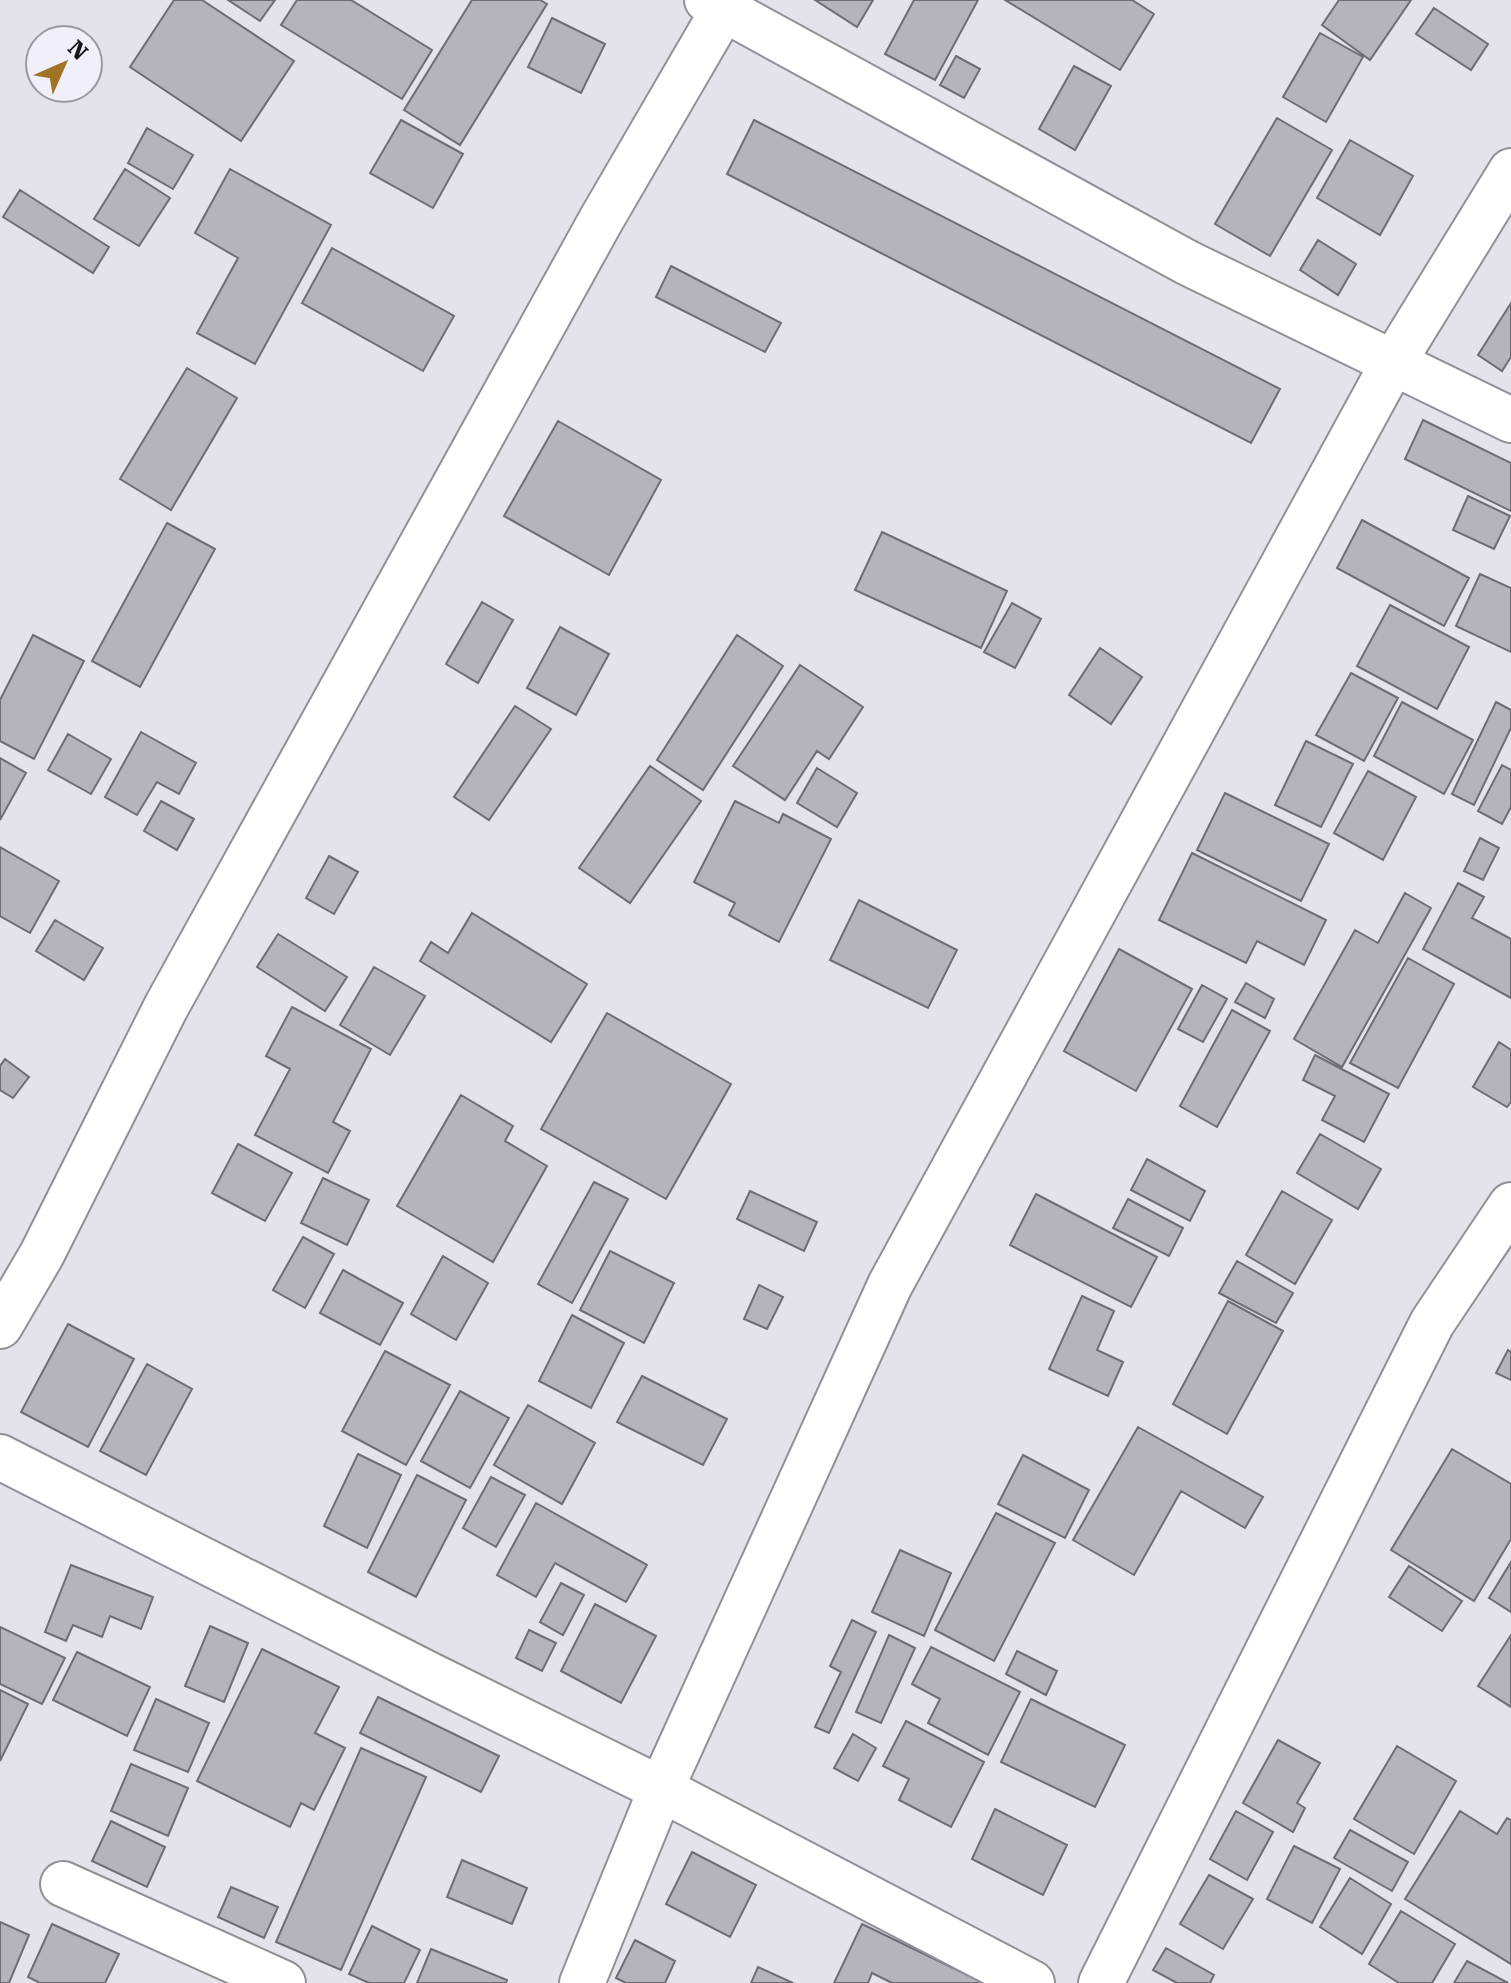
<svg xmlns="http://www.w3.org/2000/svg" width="1511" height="1983" font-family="'Roboto Serif',serif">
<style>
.building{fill:#b5b4bd;stroke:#6e6d76;stroke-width:2}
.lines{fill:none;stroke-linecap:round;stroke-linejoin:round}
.minor-casing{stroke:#919098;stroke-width:48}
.minor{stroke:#fff;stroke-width:44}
</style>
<rect width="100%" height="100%" fill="#e4e3ec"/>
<path class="building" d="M174,0H202L294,61L241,141L130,67Z
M228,0H275L260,21Z
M297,0H351L432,50L402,99L281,25Z
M472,0H540L547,4L460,145L404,110Z
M815,0H873L857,27Z
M914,0H978L935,80L885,54Z
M1005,0H1132L1154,14L1120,70Z
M1339,0H1411L1370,60L1322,25Z
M1434,8L1488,44L1471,70L1416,34Z
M552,18L605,44L581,93L528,67Z
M1320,33L1363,57L1326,122L1283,97Z
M956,56L980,69L964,98L940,85Z
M1074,66L1111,86L1075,150L1039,129Z
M1277,118L1332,150L1270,256L1215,224Z
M401,120L463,154L433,208L370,173Z
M754,120L1280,389L1251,443L727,174Z
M147,128L193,155L173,189L128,163Z
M1350,140L1413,176L1380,235L1317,198Z
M125,169L170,198L139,246L94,219Z
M230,169L331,225L255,364L197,333L238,258L195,233Z
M20,190L109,247L93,273L3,217Z
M1318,240L1356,264L1338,295L1300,270Z
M332,248L454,316L423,371L302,303Z
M671,266L781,323L765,352L656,297Z
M1511,303V357L1502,371L1478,355Z
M187,368L237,398L171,510L120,479Z
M1423,420L1511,463V511L1405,459Z
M558,421L661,480L609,575L504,516Z
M1468,496L1510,516L1494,549L1453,530Z
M1362,520L1469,578L1444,626L1337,568Z
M167,523L215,549L140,687L92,661Z
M882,532L1007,591L981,648L855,590Z
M1480,574L1511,588V652L1456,626Z
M482,602L513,620L478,683L446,664Z
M1012,603L1041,619L1015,668L984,652Z
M1390,605L1469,647L1437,709L1357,666Z
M560,627L609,654L576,715L527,688Z
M33,635L84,661L34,759L0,741V700Z
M737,635L783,666L703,790L657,760Z
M1100,648L1142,677L1111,724L1069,695Z
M800,665L863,707L829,759L817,751L785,800L733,766Z
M1351,673L1398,698L1364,761L1316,735Z
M1402,702L1473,740L1444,794L1374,756Z
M1496,702L1511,710V728L1474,805L1452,794Z
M515,706L551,729L489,820L454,797Z
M141,732L196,763L179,794L157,782L137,815L105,797Z
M68,734L111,759L91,794L48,770Z
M1306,741L1353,764L1321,827L1275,805Z
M0,758L26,773L0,820Z
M1502,765L1511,770V807L1502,824L1478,811Z
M650,766L701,801L630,903L579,868Z
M817,768L857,793L837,827L797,803Z
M1368,771L1416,797L1383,860L1334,833Z
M1225,793L1329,844L1301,901L1197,850Z
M161,801L194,819L177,850L144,831Z
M735,801L779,823L783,814L831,839L779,942L729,915L735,903L694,882Z
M1480,838L1499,848L1483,880L1464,871Z
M0,847L59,881L30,933L0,916Z
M1192,853L1326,920L1304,965L1257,941L1246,963L1159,920Z
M329,856L358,872L334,914L306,898Z
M1458,883L1484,897L1472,918L1511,939V998L1423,949Z
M1405,893L1431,908L1342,1067L1294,1039L1355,930L1378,943Z
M859,900L957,950L928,1008L830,960Z
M472,913L587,984L551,1042L420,961L431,942L448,953Z
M55,920L103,948L84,980L36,951Z
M278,934L347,977L325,1011L257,967Z
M1119,949L1192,989L1136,1091L1064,1051Z
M1408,958L1454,984L1398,1088L1350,1063Z
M374,967L425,996L390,1055L340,1025Z
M1246,983L1274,999L1265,1018L1235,1002Z
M1202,985L1227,999L1203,1042L1178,1029Z
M292,1007L371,1049L333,1122L350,1131L328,1173L255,1135L290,1069L266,1056Z
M1232,1010L1270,1031L1217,1127L1180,1106Z
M607,1013L731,1084L666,1199L541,1129Z
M1499,1042L1511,1050V1102L1507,1107L1473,1087Z
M1315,1055L1389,1094L1364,1142L1322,1120L1335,1096L1303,1080Z
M5,1059L29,1077L13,1098L0,1090V1066Z
M461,1095L513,1126L505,1141L547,1166L493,1262L397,1206Z
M1320,1134L1381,1169L1358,1209L1297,1173Z
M238,1144L292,1173L265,1221L212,1193Z
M1147,1159L1205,1191L1190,1221L1131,1190Z
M323,1178L369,1200L347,1245L301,1223Z
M594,1182L628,1199L572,1303L538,1284Z
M750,1191L817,1222L804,1251L737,1219Z
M1282,1191L1332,1220L1295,1284L1246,1255Z
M1036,1194L1157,1257L1131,1307L1010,1245Z
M1128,1199L1183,1228L1169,1256L1113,1228Z
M303,1237L334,1254L305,1308L273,1290Z
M610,1251L674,1283L644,1343L580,1310Z
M443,1256L488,1283L456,1340L411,1314Z
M1237,1261L1293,1293L1276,1323L1219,1293Z
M343,1270L403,1303L380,1345L320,1313Z
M759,1285L783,1297L767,1329L744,1319Z
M1082,1296L1114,1311L1097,1350L1123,1362L1108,1396L1049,1369Z
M1228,1301L1283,1331L1227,1434L1173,1404Z
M572,1315L624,1343L591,1408L539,1381Z
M68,1324L134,1359L88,1447L21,1412Z
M1508,1350L1511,1352V1380L1496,1373Z
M385,1351L450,1385L406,1465L342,1431Z
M147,1364L192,1389L146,1475L100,1451Z
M642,1376L727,1419L703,1465L617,1422Z
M460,1391L509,1418L470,1488L421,1461Z
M528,1405L595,1443L562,1504L494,1465Z
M1138,1427L1263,1497L1245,1528L1181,1491L1134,1575L1073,1540Z
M1452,1449L1511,1484V1539L1474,1601L1391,1550Z
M358,1454L401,1475L367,1548L324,1526Z
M1023,1455L1089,1490L1065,1538L998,1504Z
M417,1475L466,1500L416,1597L368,1572Z
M491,1477L525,1495L496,1547L463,1528Z
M536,1503L647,1565L626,1602L555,1563L536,1597L497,1575Z
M996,1513L1055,1543L994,1661L935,1630Z
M900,1550L951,1573L924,1636L872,1612Z
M1511,1562V1612L1489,1598Z
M71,1565L153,1597L141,1629L110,1616L102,1637L73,1625L66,1641L45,1632Z
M1409,1566L1462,1601L1442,1631L1389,1597Z
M561,1583L584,1595L563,1635L540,1622Z
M595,1604L656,1636L621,1703L561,1671Z
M852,1620L876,1632L829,1733L815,1727L841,1672L830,1666Z
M210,1626L248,1643L224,1702L185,1686Z
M0,1627L65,1658L42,1704L0,1684Z
M529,1630L556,1643L542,1671L516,1658Z
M889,1635L915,1648L881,1723L856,1712Z
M1511,1635V1707L1478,1686Z
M931,1647L1020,1692L988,1755L928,1723L940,1699L912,1684Z
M262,1649L339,1687L315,1733L345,1748L314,1810L301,1803L290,1827L197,1781Z
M1017,1651L1057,1671L1046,1695L1006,1674Z
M77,1652L150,1687L127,1736L53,1700Z
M0,1690L28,1704L0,1761Z
M378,1697L499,1756L481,1792L360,1733Z
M156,1699L209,1723L188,1772L134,1750Z
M1031,1699L1125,1745L1095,1807L1001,1762Z
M906,1721L984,1762L951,1827L899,1800L909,1779L883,1766Z
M853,1734L876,1748L858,1781L834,1768Z
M1278,1740L1320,1763L1297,1803L1305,1808L1293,1832L1243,1803Z
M1397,1746L1456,1781L1414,1854L1354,1819Z
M361,1748L426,1777L341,1970L276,1942Z
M131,1764L188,1788L168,1836L111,1811Z
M995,1809L1067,1845L1043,1895L972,1859Z
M1236,1811L1273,1832L1247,1880L1210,1859Z
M1460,1811L1497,1834L1507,1818L1511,1820V1964L1405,1899Z
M111,1821L165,1847L147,1887L92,1861Z
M1350,1830L1408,1862L1392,1891L1334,1858Z
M1294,1846L1340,1869L1312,1923L1267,1899Z
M692,1852L756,1885L730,1937L666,1904Z
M462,1860L527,1888L512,1924L447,1897Z
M1209,1875L1253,1899L1223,1949L1180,1924Z
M1350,1878L1391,1904L1362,1954L1320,1927Z
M231,1887L278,1907L264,1938L218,1917Z
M1401,1911L1455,1944L1432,1983H1399L1369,1964Z
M0,1922L29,1935L9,1983H0Z
M52,1924L119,1954L105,1983H40L28,1977Z
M862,1924L984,1983H892L872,1973L868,1983H834Z
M372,1926L420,1950L404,1983H369L349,1974Z
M635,1940L675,1961L665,1983H626L616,1978Z
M1166,1948L1214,1975L1210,1983H1177L1153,1970Z
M431,1949L507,1980L506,1983H417Z
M1467,1961L1508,1983H1454Z
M758,1967L793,1983H751Z"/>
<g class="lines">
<defs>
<path id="minor" d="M707,0L1188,263L1511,420
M0,1326L42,1254L166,1007L601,220L729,0
M0,1457L428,1674L661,1789L1032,1983
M63,1884L283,1983
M582,1983L661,1789L890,1285L1393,363L1511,171
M1101,1983L1432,1323L1511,1205"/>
</defs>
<use href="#minor" class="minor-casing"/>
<use href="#minor" class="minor"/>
</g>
<g transform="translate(64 64) rotate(45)"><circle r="38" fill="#f1f0fa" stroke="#9999a0" stroke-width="2"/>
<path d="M0-6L14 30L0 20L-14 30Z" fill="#a17325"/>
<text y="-12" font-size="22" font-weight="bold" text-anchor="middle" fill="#161619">N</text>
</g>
</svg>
